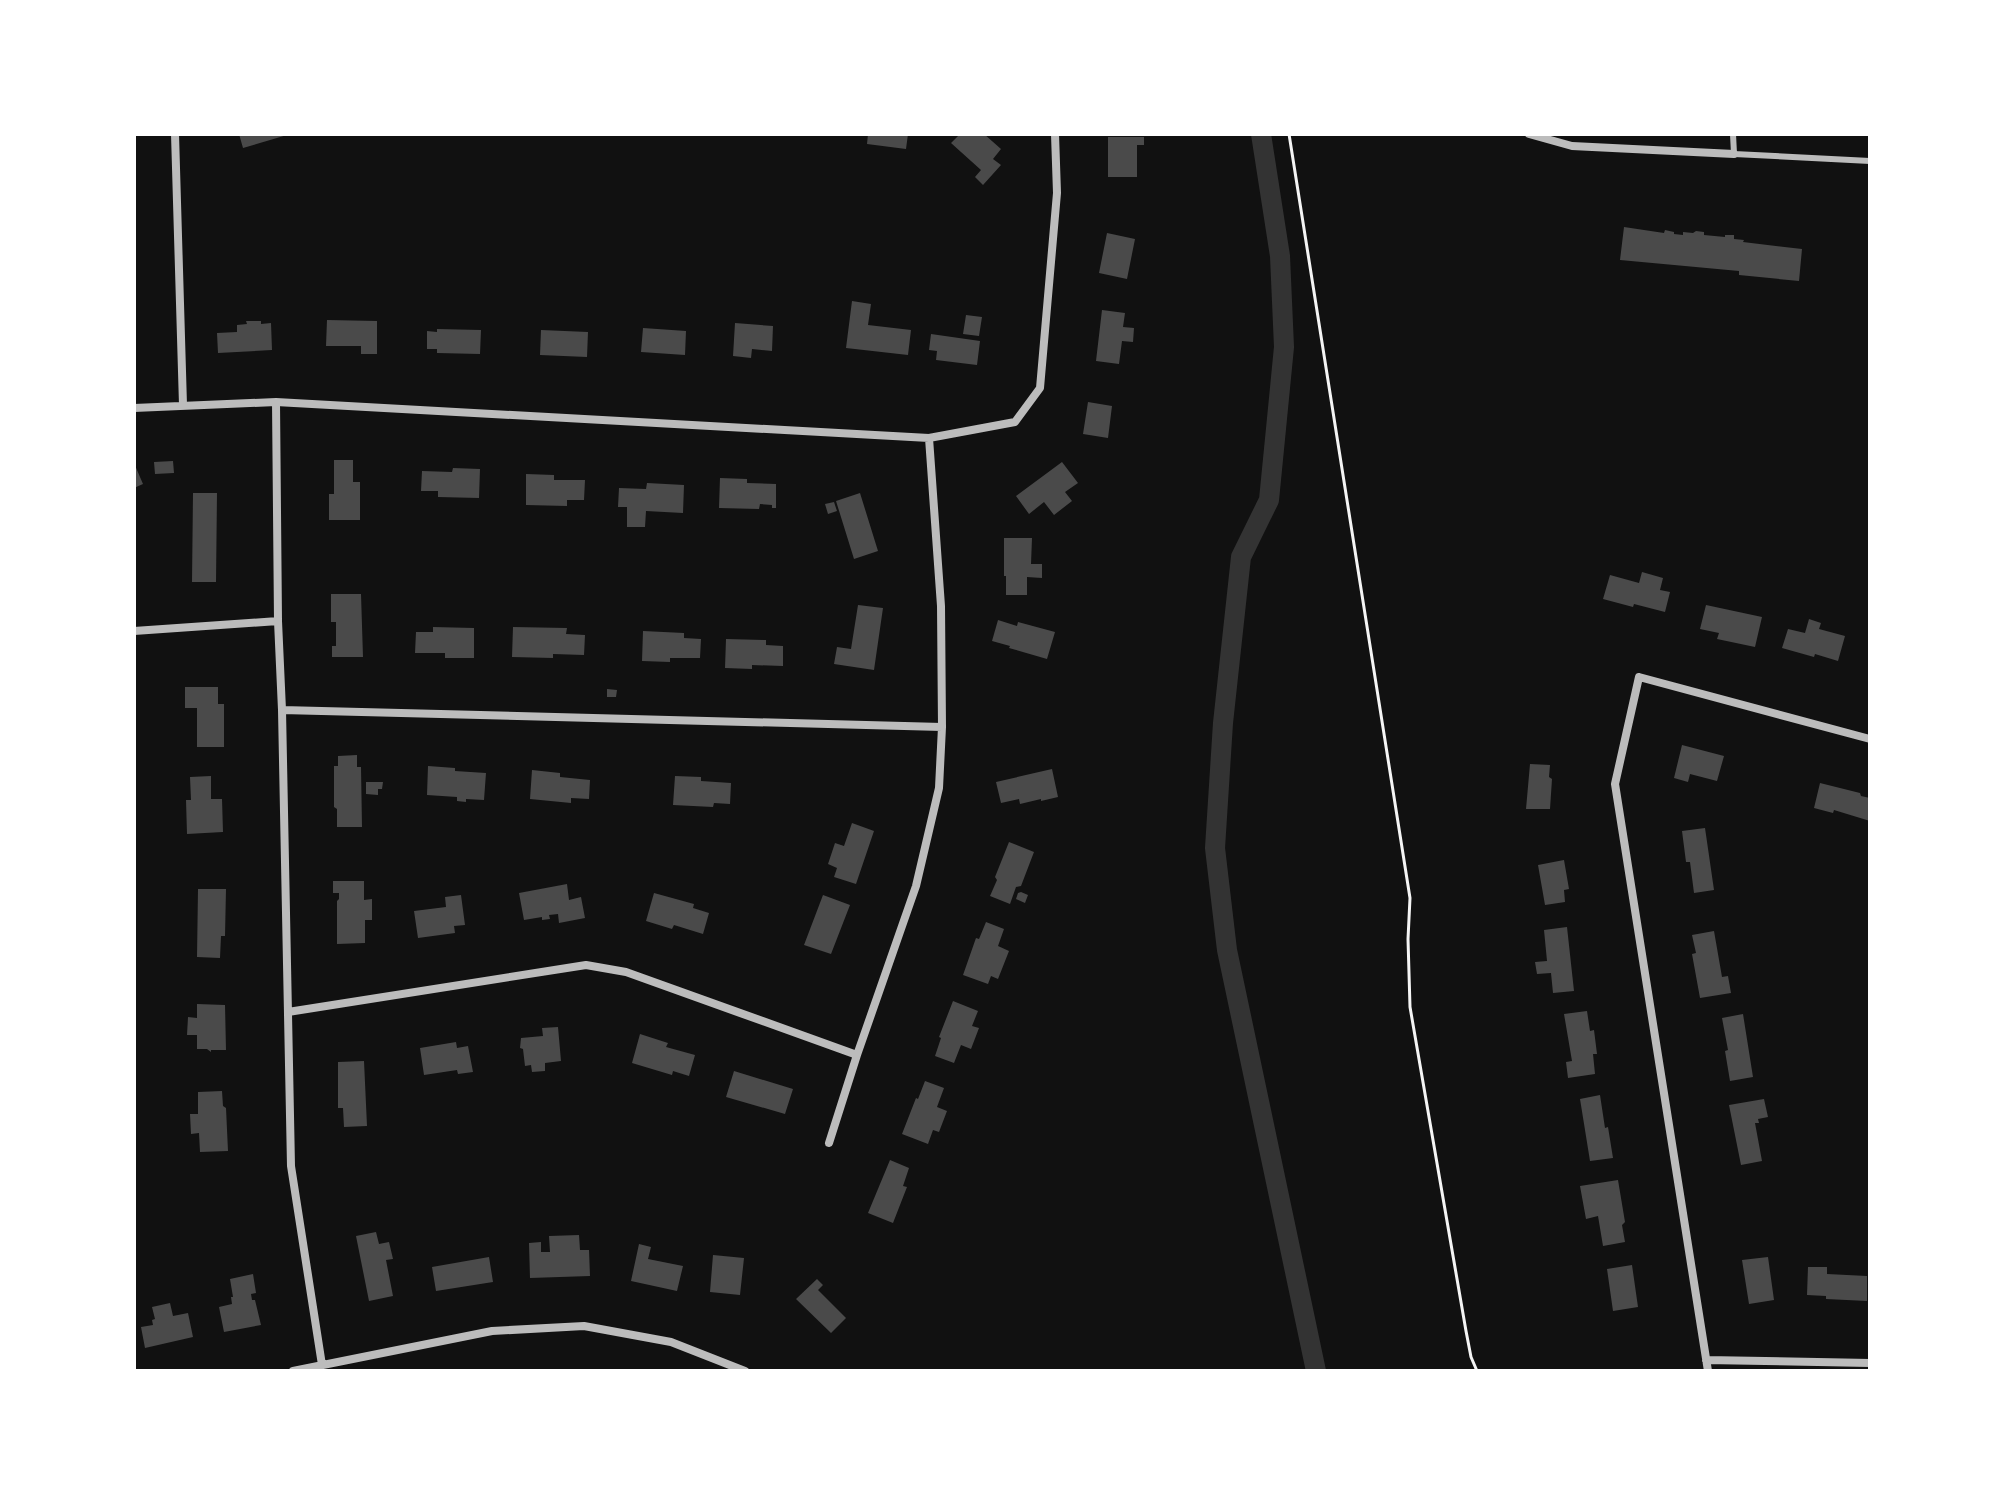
<svg xmlns="http://www.w3.org/2000/svg" width="2004" height="1505" font-family="'Fira Sans',sans-serif">
<style>
.lines{fill:none;stroke-linecap:round;stroke-linejoin:round}
.canal{stroke:#333;stroke-width:20}
.building{fill:#4a4a4a}
.path{stroke:#f5f5f5;stroke-width:3}
.service{stroke:#bcbcbc;stroke-width:6}
.minor{stroke:#bcbcbc;stroke-width:8}
</style>
<rect width="100%" height="100%" fill="#111"/>
<g class="lines">
<path class="canal" d="M1261,134L1280,256L1284,347L1269,500L1241,557L1223,723L1215,848L1227,950L1316,1371"/>
</g>
<path class="building" d="M239,134H287V135L243,148Z
M868,134H908L906,149L867,144Z
M960,134H984L1001,149L993,159L1001,165L983,185L975,177L981,170L951,143Z
M1108,137H1144V145H1137V177H1108Z
M1624,227L1664,233L1665,230L1674,232V234L1683,235V232L1693,233L1696,231L1704,232V235L1725,237V235H1734V239L1744,240L1743,242L1802,249L1799,281L1739,275V271L1620,260Z
M1107,233L1135,239L1127,279L1099,273Z
M852,301L871,304L868,325L911,330L908,355L846,348Z
M1102,310L1125,313L1123,327L1134,328L1133,342L1122,341L1119,364L1096,361Z
M966,315L982,317L979,336L963,334Z
M327,320L377,321V354H361V346H326Z
M246,321H261V324L271,323L272,350L218,353L217,333L237,332V325L247,324Z
M735,323L773,326L772,351L752,349L751,358L733,356Z
M643,328L686,331L685,355L641,352Z
M437,329L481,330L480,354L437,353V349H427V331L437,332Z
M541,330L588,332L587,357L540,355Z
M931,334L980,341L977,365L936,360L937,351L929,350Z
M1088,402L1112,406L1108,438L1083,434Z
M334,460H353V482H360V520H329V494H334Z
M173,461L174,473L155,474L154,462Z
M1062,462L1078,483L1065,492L1072,501L1054,515L1044,502L1029,514L1016,496Z
M134,463L143,484L134,488Z
M453,468L480,469L479,498L438,497V491H421L422,471L452,472Z
M526,474L554,475V480H585L584,500H567V506L526,505Z
M720,478L747,479V483L776,484V508H772V505L760,504L759,509L719,508Z
M647,483L684,485L683,513L646,511L645,527H627V507H618L619,488L646,489Z
M193,493H217L216,582H192Z
M860,493L878,551L854,559L836,501Z
M834,502L837,511L828,514L825,504Z
M1004,538H1032L1031,564H1042V578L1027,577V595H1006V576H1004Z
M1642,572L1663,578L1660,590L1670,592L1665,612L1634,604L1633,607L1603,599L1610,575L1639,583Z
M331,594H361L363,657H332V646H336V622H331Z
M858,605L883,608L874,670L834,664L837,647L851,649Z
M1706,605L1762,617L1755,647L1717,639L1719,633L1700,629Z
M1809,619L1821,623L1819,629L1845,636L1838,661L1815,654L1814,657L1782,648L1788,629L1805,633Z
M998,620L1017,626L1018,622L1055,632L1047,659L1009,648L1010,646L992,641Z
M433,627L474,628V658H445V653H415L416,632H433Z
M513,627L567,628L566,634L585,635L584,655L553,654V658L512,657Z
M643,631L684,633V638L701,639L700,658H670V662L642,661Z
M726,639L766,640V645L783,646V666L752,665V669L725,668Z
M185,687H218V704H224V747H197V708H185Z
M607,689L617,690L616,697H607Z
M1682,745L1724,756L1717,781L1690,774L1688,782L1674,778Z
M357,755V767H361L362,827H337V809L334,807V766H338V756Z
M1530,764L1550,765L1549,777L1552,779L1550,809H1526Z
M428,766L455,768V771L486,773L484,800L466,799V802L457,801V797L427,795Z
M1052,769L1058,797L1041,801V799L1020,804L1019,799L1001,803L996,782Z
M532,770L560,773V777L590,780L589,799L571,798V803L530,799Z
M211,776V799H222L223,832L187,834L186,800H191L190,777Z
M675,776L701,777V781L731,783L730,804L714,803L713,807L673,805Z
M366,782H383L382,789H378V795L366,794Z
M1820,783L1860,793L1861,796L1870,798V821L1834,810L1833,813L1814,808Z
M852,823L874,831L856,884L834,877L837,868L828,864L835,843L844,846Z
M1705,828L1714,890L1694,893L1690,862H1686L1682,831Z
M1009,842L1034,852L1021,886L1016,887L1010,904L990,896L997,880L995,877Z
M1564,860L1569,889L1564,890L1565,902L1545,905L1538,865Z
M333,881H364V900L372,899V920H365V943L337,944V901L339,899V893H333Z
M567,884L569,900L581,897L585,918L559,923L558,914L549,915L550,919L542,920V917L524,920L519,893Z
M198,889H226L225,936H221L220,958L197,957Z
M1021,892L1028,895L1025,903L1016,899L1018,893Z
M654,893L694,904L693,908L709,913L703,934L674,925L672,929L646,921Z
M461,895L465,925L454,926L455,933L418,938L414,911L446,907L445,897Z
M823,895L850,905L831,954L804,945Z
M986,922L1004,929L998,946L1009,951L998,979L991,976L988,984L963,975L976,938L979,939Z
M1567,927L1574,991L1553,993L1551,973L1537,974L1535,962L1547,961L1544,930Z
M1714,931L1722,977L1728,976L1731,993L1700,998L1692,954L1696,953L1692,935Z
M953,1001L978,1011L972,1026L979,1028L971,1049L961,1045L954,1063L935,1056L941,1038L939,1037Z
M197,1004L225,1005L226,1050H211V1052L207,1049H197V1035H187L188,1017L197,1018Z
M1587,1011L1590,1031L1594,1030L1597,1054H1593L1595,1074L1568,1078L1566,1062L1572,1061L1564,1014Z
M1743,1014L1753,1077L1730,1081L1725,1051L1728,1050L1722,1018Z
M558,1027L561,1061L545,1063V1071L532,1072L531,1065L525,1066L523,1049L520,1048L521,1038L543,1036L542,1028Z
M640,1034L668,1043L666,1047L695,1055L689,1076L673,1071L672,1075L632,1063Z
M456,1042L457,1048L468,1046L473,1072L458,1074L457,1070L424,1075L420,1048Z
M364,1061L367,1126L344,1127L343,1108H338V1062Z
M734,1071L793,1089L785,1114L726,1097Z
M925,1081L944,1088L937,1107L947,1111L939,1132L933,1130L928,1144L902,1134L916,1098L918,1099Z
M222,1091L223,1106L226,1108L228,1151L200,1152L199,1133L191,1134L190,1114H198V1092Z
M1600,1095L1605,1128L1608,1127L1613,1158L1590,1161L1580,1099Z
M1764,1099L1768,1117L1758,1119L1759,1123H1755L1762,1161L1741,1165L1729,1105Z
M890,1160L909,1168L903,1186L907,1187L893,1223L868,1213Z
M1618,1180L1625,1222L1622,1225L1625,1242L1603,1246L1598,1216L1586,1219L1580,1186Z
M376,1232L379,1244L389,1242L393,1259L386,1260L393,1296L369,1301L356,1236Z
M579,1235L580,1250H589L590,1276L530,1278L529,1243L541,1242V1252H550L549,1236Z
M639,1244L651,1247L648,1259L683,1266L677,1291L631,1281Z
M713,1255L744,1258L740,1295L710,1292Z
M489,1257L493,1282L436,1291L432,1267Z
M1768,1257L1774,1300L1749,1304L1742,1260Z
M1632,1265L1638,1307L1613,1311L1607,1269Z
M1808,1267H1827V1274L1867,1276V1301L1826,1299V1296L1807,1295Z
M253,1274L256,1293L251,1294L252,1300H255L261,1325L224,1332L219,1307L232,1304L231,1297H233L230,1279Z
M817,1279L823,1285L818,1290L846,1318L831,1333L796,1299Z
M170,1303L173,1316L188,1313L193,1337L145,1348L141,1327L153,1325L152,1320L155,1319L152,1307Z"/>
<g class="lines">
<path class="path" d="M1289,134L1410,898L1408,939L1410,1007L1466,1331L1471,1357L1477,1371"/>
<path class="service" d="M1733,134L1734,154L1870,161"/>
<path class="minor" d="M175,134L183,405
M1529,134L1572,146L1734,154
M276,402L278,621L282,710L291,1166L322,1365
M134,408L276,402L929,438L1015,422L1040,388L1057,193L1055,134
M134,631L278,621
M282,710L942,727
M288,1012L586,965L626,972L857,1055
M829,1143L857,1055L916,886L939,788L942,727L941,606L929,438
M1706,1360L1870,1363
M293,1371L492,1331L584,1326L671,1342L745,1371
M1708,1371L1615,784L1639,677L1870,739"/>
</g>
<rect width="2004" height="1505" fill="none" stroke="#ffffff" stroke-width="272"/>
</svg>
